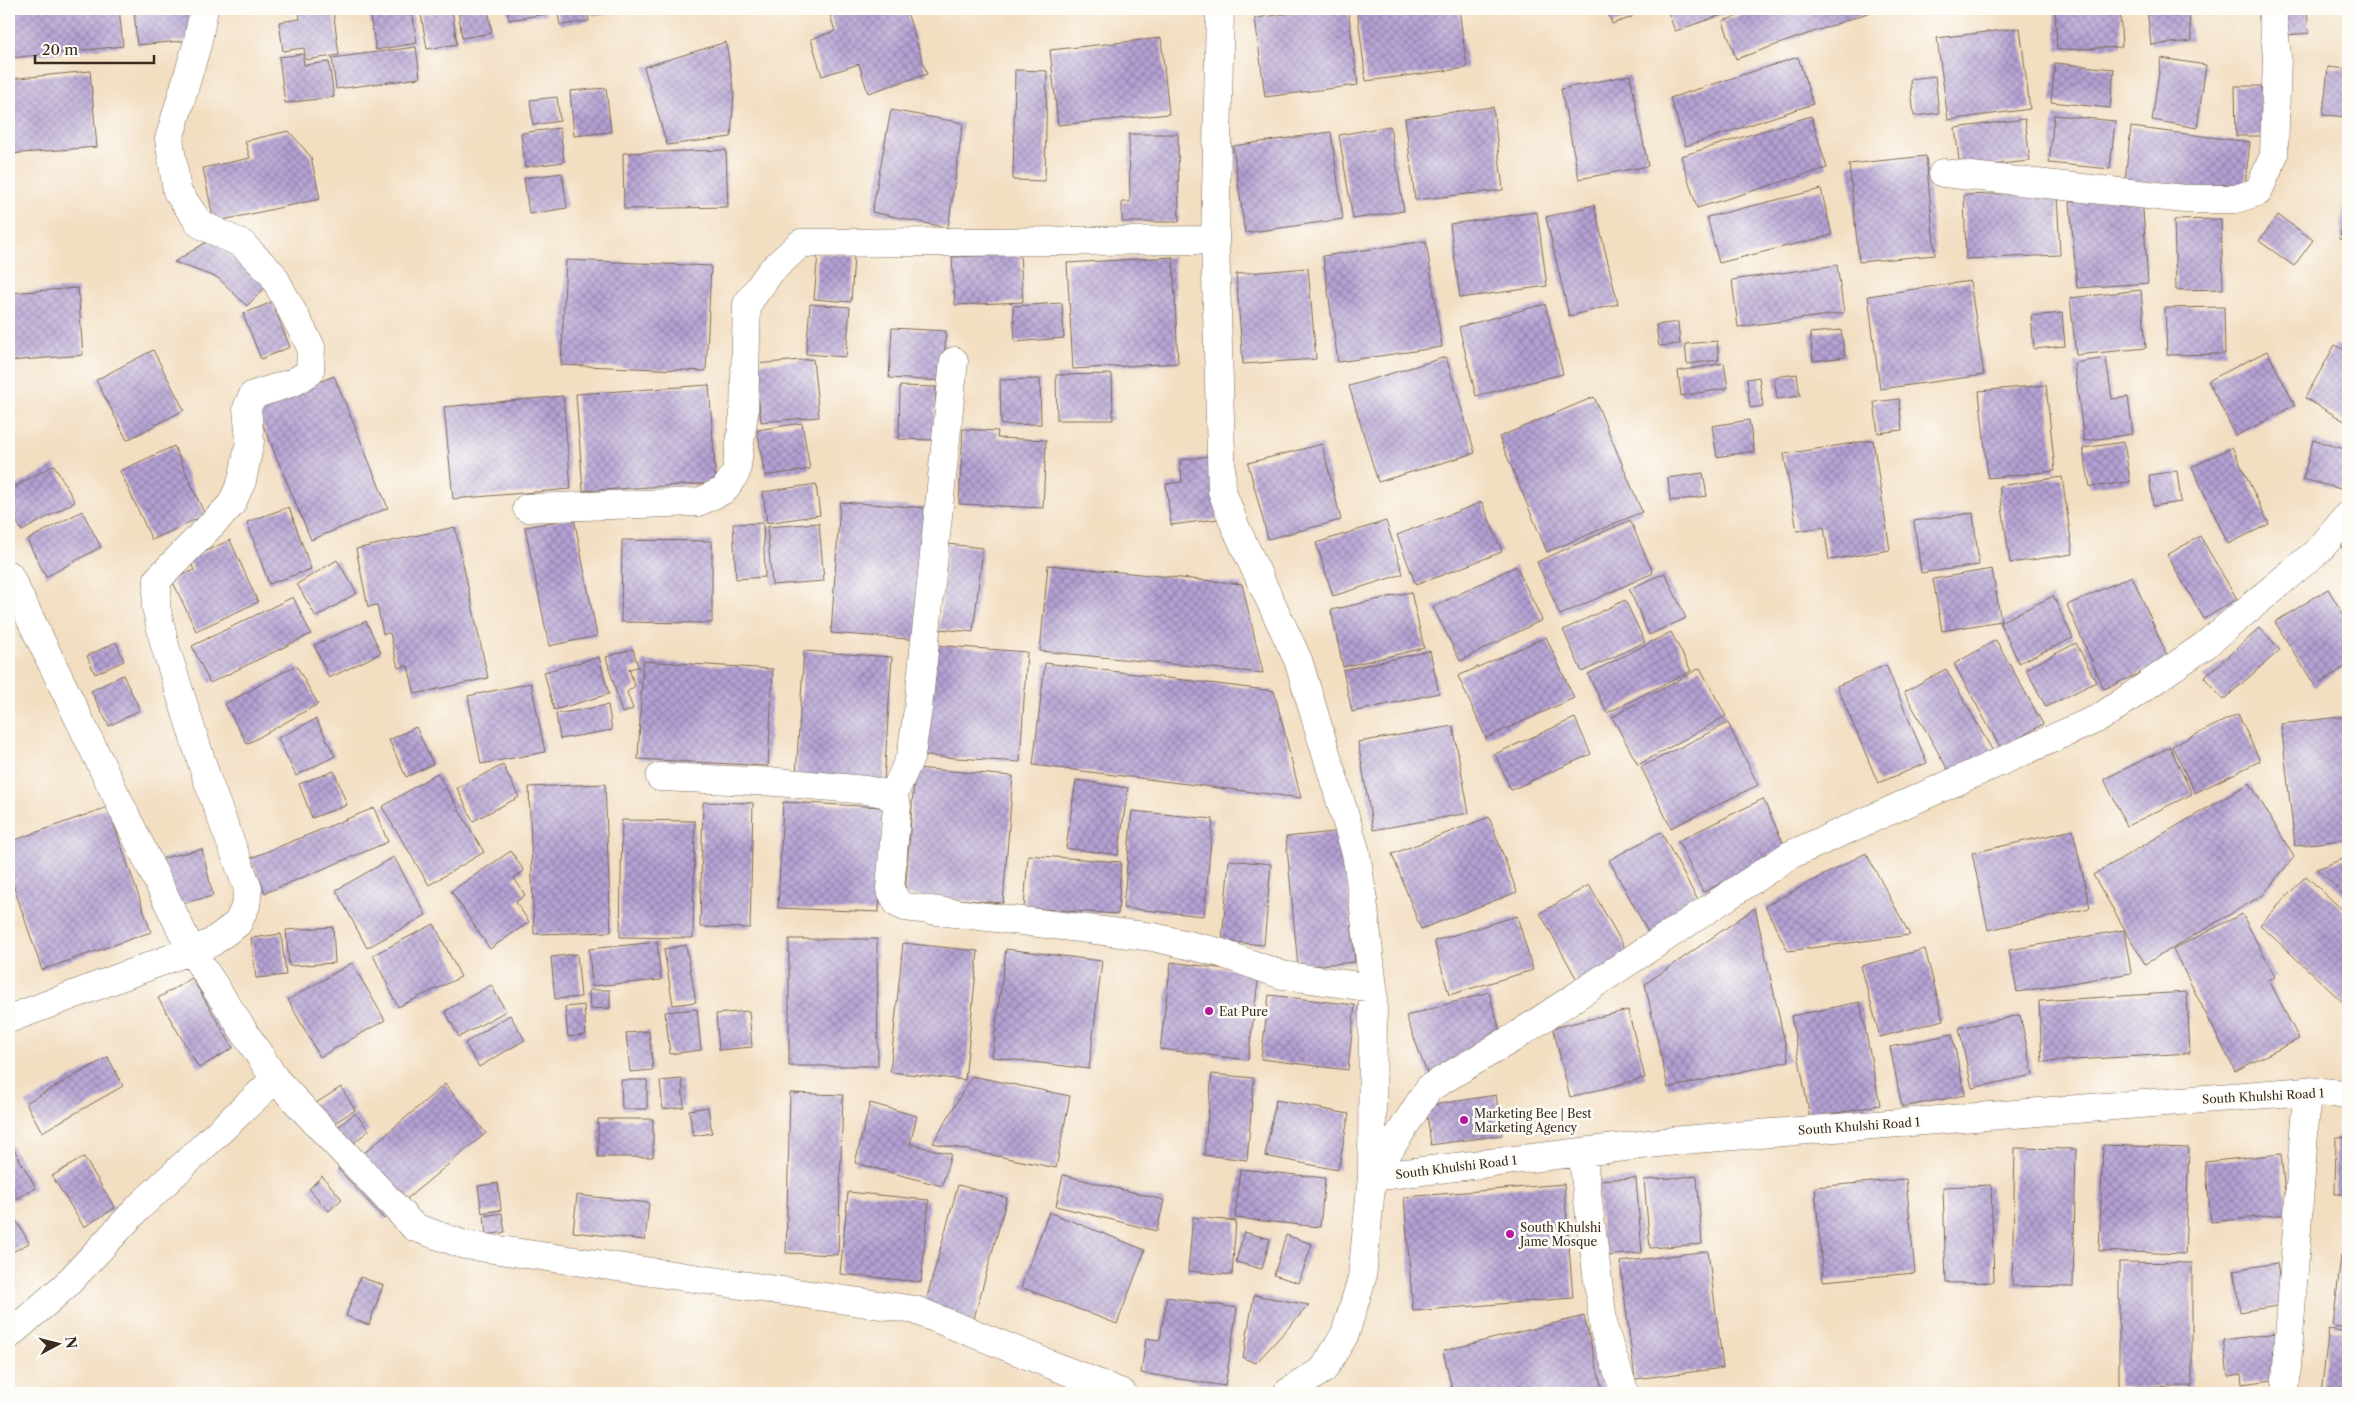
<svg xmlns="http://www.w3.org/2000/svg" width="2357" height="1402" font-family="'Libre Caslon Text',serif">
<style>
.building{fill:url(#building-cross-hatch)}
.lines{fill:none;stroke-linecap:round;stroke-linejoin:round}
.street-casing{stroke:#7b6957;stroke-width:29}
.street{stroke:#fff;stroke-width:28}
.poi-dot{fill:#b5179e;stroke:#fdfcf7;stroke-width:2}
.labels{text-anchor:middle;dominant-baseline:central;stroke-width:5;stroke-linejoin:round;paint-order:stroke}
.poi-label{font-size:12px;fill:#3b2a1e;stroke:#fdfcf7;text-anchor:start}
.street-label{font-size:12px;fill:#3b2a1e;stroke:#fdfcf7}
</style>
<defs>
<pattern id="building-cross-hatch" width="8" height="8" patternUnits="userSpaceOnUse" patternTransform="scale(1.25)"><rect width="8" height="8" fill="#b4a1d4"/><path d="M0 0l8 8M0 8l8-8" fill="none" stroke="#9483ab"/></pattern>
</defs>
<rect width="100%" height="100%" fill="#fdfcf7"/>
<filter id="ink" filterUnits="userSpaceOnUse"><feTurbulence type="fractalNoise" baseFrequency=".02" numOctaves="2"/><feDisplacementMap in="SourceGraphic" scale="10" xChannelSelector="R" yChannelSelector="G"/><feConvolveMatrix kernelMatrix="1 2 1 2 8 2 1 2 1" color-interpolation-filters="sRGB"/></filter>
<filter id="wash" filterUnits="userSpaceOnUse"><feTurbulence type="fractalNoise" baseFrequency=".0096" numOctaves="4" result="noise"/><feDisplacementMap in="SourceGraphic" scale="20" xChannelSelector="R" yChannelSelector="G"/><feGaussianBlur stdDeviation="1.12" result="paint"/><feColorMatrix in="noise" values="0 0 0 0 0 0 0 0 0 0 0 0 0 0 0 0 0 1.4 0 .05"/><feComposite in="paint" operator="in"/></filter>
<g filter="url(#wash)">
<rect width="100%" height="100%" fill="#f2dec1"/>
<g id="blocks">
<path class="building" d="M9,9H119L123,46L10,58Z
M134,9H190L193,40L137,45Z
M299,9H333L339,55L306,60L304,48L283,51L279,22L300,19Z
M458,9H488L492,33L462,38Z
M507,9H545L546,14L509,20Z
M557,9H587L589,21L560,25Z
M591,9H639V10L592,15Z
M828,9H906L927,74L868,93L859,64L822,76L811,39L835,31Z
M1323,9H1348L1358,85L1265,97L1255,18Z
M1357,9H1459L1467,68L1366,81Z
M1607,9H1630L1632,17L1612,24Z
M1667,9H1739L1675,31Z
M1758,9H1879L1736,59L1723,21Z
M2055,9H2120L2122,47L2057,50Z
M2147,9H2188L2192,41L2151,45Z
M2209,9H2242V10L2210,14Z
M2307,9L2309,33L2288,35L2286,11Z
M412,10L417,43L376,50L370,17Z
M452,10L457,44L427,49L421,14Z
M2020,28L2030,109L1948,120L1937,38Z
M1161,38L1169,114L1058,125L1050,50Z
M726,42L734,92L731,137L667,145L644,67Z
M416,47L420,78L336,89L332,58Z
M2345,47H2348V67L2346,68Z
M303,54L304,65L329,62L334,97L285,103L279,57Z
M1798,57L1813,104L1686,146L1670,98Z
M2161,58L2206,65L2197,128L2152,120Z
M2055,63L2114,69L2110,108L2051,102Z
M2328,67L2348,69V117L2323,115Z
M1015,70L1047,71L1045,181L1013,180Z
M90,71L97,147L9,154V79Z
M1630,75L1648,166L1579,179L1561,89Z
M1935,76L1939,113L1914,116L1910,79Z
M2235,86H2262L2263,136H2236Z
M606,88L611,132L574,136L570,91Z
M557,97L560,121L533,125L530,100Z
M1493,107L1503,190L1415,200L1405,118Z
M891,110L963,123L948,228L872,212Z
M2054,115L2115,121L2110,169L2049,163Z
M1811,116L1827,168L1697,208L1681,156Z
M2025,119L2030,161L1960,168L1955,128Z
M1390,126L1404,211L1353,219L1339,135Z
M2131,127L2250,142L2244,194L2125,180Z
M560,128L564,162L525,167L521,133Z
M289,131L311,157L320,199L214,222L203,168L250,158L245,141Z
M1331,132L1343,219L1245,233L1233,146Z
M1129,134H1178L1179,222H1122V202H1130Z
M726,150L728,207L624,209L623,153Z
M1926,156L1935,255L1859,262L1849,164Z
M562,173L567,208L529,214L524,178Z
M1821,189L1832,235L1719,263L1707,217Z
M2057,192L2060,255L1966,259L1964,195Z
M2142,196L2148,283L2077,288L2070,202Z
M1594,205L1618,304L1569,316L1546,217Z
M2344,205L2348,206V240L2340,239Z
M1537,212L1547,286L1460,298L1450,224Z
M2278,215L2313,240L2294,266L2259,241Z
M2221,219L2223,289L2176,290L2174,220Z
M208,241L233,245L271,281L247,306L218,278L174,262Z
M1426,241L1442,347L1338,362L1323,256Z
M818,253L854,256L851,302L814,299Z
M1020,254L1023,302L955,305L952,257Z
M1173,257L1178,363L1073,369L1067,263Z
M566,260L711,266L706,371L561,365Z
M1837,265L1844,313L1738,327L1732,280Z
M1308,268L1316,359L1243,364L1236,274Z
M1970,281L1984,375L1880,389L1868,296Z
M78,288L83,355L9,361V293Z
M2141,290L2146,348L2076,355L2070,298Z
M272,302L290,347L261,359L243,314Z
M1062,303L1064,338L1015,342L1013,306Z
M810,304L850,307L846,357L806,354Z
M1545,304L1563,374L1476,396L1459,327Z
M2224,307L2225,354L2167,355L2165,308Z
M2062,313L2065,346L2034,349L2031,316Z
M1678,322L1680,344L1659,346L1656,325Z
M892,328L946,331L943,381L889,378Z
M1841,330L1845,357L1813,361L1810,333Z
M1717,341L1719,360L1687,364L1685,344Z
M2335,345L2348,352V423L2305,398Z
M153,350L184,410L127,440L96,380Z
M2267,351L2295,405L2236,436L2208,381Z
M1446,357L1475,453L1378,482L1349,386Z
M2106,358L2112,399L2128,397L2133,434L2084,441L2074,363Z
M813,359L819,417L761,422L755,364Z
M1724,363L1728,388L1681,396L1678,371Z
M1112,374L1113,420H1057L1056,375Z
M1797,374L1800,396L1777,399L1774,377Z
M334,376L388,508L311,540L256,408Z
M1759,377L1763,406L1750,408L1747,379Z
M1040,379L1041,424L1001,425L1000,380Z
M709,385L716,483L583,491L576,394Z
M2046,385L2055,471L1988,478L1979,391Z
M900,386L936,387L934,440L899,439Z
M563,396L571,489L453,499L444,407Z
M1594,397L1642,512L1547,552L1499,437Z
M1899,399L1902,430L1878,433L1874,402Z
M1749,420L1754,451L1717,457L1712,426Z
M802,423L810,469L765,476L757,430Z
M963,429L998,431L997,438L1046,440L1043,508L959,504Z
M1873,440L1890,550L1829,560L1824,527L1797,531L1784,454Z
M2313,440L2348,450V491L2303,479Z
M2124,442L2130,482L2090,487L2083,448Z
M1322,444L1341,520L1268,539L1248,463Z
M174,446L205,515L152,540L120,471Z
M2232,447L2269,524L2228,544L2192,467Z
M1210,456L1218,519L1171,525L1166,484L1182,482L1180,460Z
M54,465L75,502L22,531L9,508V490Z
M2177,471L2181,502L2153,506L2149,475Z
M1703,473L1707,496L1670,501L1668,478Z
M2062,477L2073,554L2010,563L1999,486Z
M816,484L820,515L767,523L763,492Z
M840,502L929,508L920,640L831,633Z
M1482,502L1502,552L1416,585L1397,535Z
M289,507L311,569L269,584L247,522Z
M82,511L101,547L46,577L27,540Z
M1973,513L1979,565L1921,573L1914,521Z
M574,518L597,636L549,646L525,527Z
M1630,520L1653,573L1560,615L1537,562Z
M1386,521L1403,574L1333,596L1316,543Z
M763,523L765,577L736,579L733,524Z
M819,523L824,581L772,585L767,527Z
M455,527L488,678L415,694L408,666L398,668L390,633L383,634L377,605L368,607L356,549Z
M2200,536L2237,599L2204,619L2167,555Z
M2348,536V557L2338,542Z
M230,540L258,602L196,631L172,580L194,570L189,559Z
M622,540L712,541V623L621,622Z
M948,544L983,548L973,632L939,629Z
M337,560L357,593L316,617L297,584Z
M1048,565L1242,584L1263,673L1040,651Z
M1516,566L1542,620L1460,661L1433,607Z
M1992,569L2001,621L1942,631L1933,579Z
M1665,573L1686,618L1649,635L1629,589Z
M2132,576L2169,660L2104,689L2067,605Z
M2328,589L2348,622V665L2315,686L2275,622Z
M1411,592L1424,648L1343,667L1331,610Z
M2053,596L2073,638L2019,663L2000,622Z
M293,597L311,634L210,683L192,646Z
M1625,600L1645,642L1582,672L1563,630Z
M366,621L381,653L329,678L314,645Z
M2260,628L2280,650L2223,700L2204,677Z
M1671,632L1691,671L1607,713L1588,674Z
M1546,637L1574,698L1486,738L1458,676Z
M1996,640L2043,724L2001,749L1954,664Z
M116,642L124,661L95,674L87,656Z
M2076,643L2096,682L2046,707L2026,669Z
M932,645L1027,652L1020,762L925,756Z
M633,649L638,667L629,669L635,686L627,692L633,709L622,713L606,657Z
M804,651L892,657L884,781L796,775Z
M1430,651L1439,693L1352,712L1343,670Z
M599,657L609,694L554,710L544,672Z
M643,661L773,669L768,766L638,759Z
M1045,663L1274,691L1301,798L1033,765Z
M296,665L318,704L247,744L225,704Z
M1886,665L1927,763L1878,783L1837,686Z
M1700,668L1726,716L1638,765L1612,717Z
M1946,669L1994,753L1952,777L1904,692Z
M123,675L140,710L109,726L91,691Z
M531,683L545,752L481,764L468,696Z
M608,705L612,730L560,739L556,714Z
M2238,714L2260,761L2195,793L2172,746Z
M2348,716V839L2295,846L2281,724Z
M1575,718L1591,754L1511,790L1495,754Z
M316,719L335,756L296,776L278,738Z
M1728,723L1758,785L1671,828L1641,767Z
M1453,726L1469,813L1373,830L1358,742Z
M416,727L433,764L406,777L389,740Z
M2170,747L2192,794L2127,826L2104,779Z
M503,765L519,797L473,821L457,788Z
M915,768L1013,776L1003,903L905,895Z
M334,771L347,805L312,818L299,784Z
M437,773L484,852L429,885L382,807Z
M1076,780L1128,788L1118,855L1066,848Z
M2250,783L2294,857L2263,895L2145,964L2093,875Z
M605,784L611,932L534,934L529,787Z
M1763,799L1787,851L1703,892L1678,841Z
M703,802L753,803L750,928L700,927Z
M783,802L883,807L879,912L778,908Z
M108,807L151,932L42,970L9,873V842Z
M374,808L388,842L265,893L251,858Z
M1132,811L1213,819L1204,916L1123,908Z
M1489,817L1517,892L1421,929L1392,854Z
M622,820L695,821L693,938L620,937Z
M2073,830L2090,908L1988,930L1972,853Z
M1343,831L1355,962L1298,967L1286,837Z
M1661,832L1702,908L1650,936L1609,860Z
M202,849L213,896L174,905L163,858Z
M511,851L524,871L514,878L525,895L516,902L529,922L490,949L451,891Z
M1866,853L1910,935L1788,951L1765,906Z
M1028,855L1121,862L1118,914L1024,908Z
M394,857L426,915L367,948L336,890Z
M2348,857V899L2317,869Z
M1229,860L1271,864L1264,945L1222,941Z
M2306,876L2348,915V1007L2260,925Z
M1589,885L1630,957L1580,985L1540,913Z
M1755,908L1789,1061L1668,1088L1645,984Z
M2242,914L2275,977L2269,980L2299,1039L2235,1071L2173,949Z
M1517,916L1533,970L1449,995L1434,941Z
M434,924L461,977L398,1007L373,955Z
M333,927L335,963L289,966L286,930Z
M2124,930L2131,973L2017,992L2009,950Z
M281,934L286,975L256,978L251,938Z
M789,939H877L878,1066H789Z
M657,942L661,980L592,986L589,949Z
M903,943L978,951L965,1080L890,1072Z
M686,945L696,1002L673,1005L664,949Z
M1006,949L1102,961L1089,1069L992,1057Z
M1925,949L1943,1020L1880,1037L1861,966Z
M577,954L581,997L555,999L551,957Z
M1171,962L1259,973L1248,1060L1160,1049Z
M352,963L385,1020L320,1057L288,1000Z
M192,978L233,1048L199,1068L158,998Z
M491,985L506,1011L459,1037L445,1011Z
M589,990H610V1008L590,1009Z
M1489,992L1500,1031L1428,1076L1406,1016Z
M2187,992L2190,1053L2042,1062L2039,1001Z
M1269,995L1355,1005L1348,1070L1261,1059Z
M1860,1002L1880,1105L1810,1118L1791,1016Z
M584,1005L586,1035L568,1037L565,1007Z
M697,1009L701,1050L670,1054L665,1012Z
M1628,1010L1645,1078L1570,1097L1553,1028Z
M749,1011L752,1047L719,1050L716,1014Z
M510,1015L525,1040L479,1067L465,1043Z
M2020,1015L2033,1075L1972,1088L1959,1028Z
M649,1031L653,1070L630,1072L626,1033Z
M1952,1034L1965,1095L1902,1107L1890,1047Z
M108,1057L123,1086L42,1132L26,1103Z
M1212,1074L1254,1078L1247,1160L1204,1155Z
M972,1076L1070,1096L1056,1168L933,1143Z
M682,1079L684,1107L663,1109L660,1081Z
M621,1080H647V1109H622Z
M445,1084L486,1133L403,1202L363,1154Z
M341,1087L355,1110L328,1127L313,1105Z
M790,1093L843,1095L838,1255L786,1253Z
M1496,1095L1502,1135L1431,1145L1426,1106Z
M1276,1100L1349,1114L1338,1170L1265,1156Z
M870,1103L917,1116L910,1144L951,1154L942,1186L855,1163Z
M708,1107L712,1133L693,1136L689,1110Z
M355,1113L369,1130L347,1149L333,1131Z
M598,1119H653V1157H598Z
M2336,1137H2348V1194H2335Z
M9,1141L36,1188L13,1201L9,1194Z
M2103,1145L2189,1148L2185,1254L2099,1251Z
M2015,1148L2076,1149L2073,1287L2012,1286Z
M2281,1154L2287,1214L2211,1222L2205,1162Z
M84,1157L115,1208L84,1227L52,1176Z
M346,1161L392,1211L384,1219L338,1169Z
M1240,1169L1325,1178L1320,1227L1235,1218Z
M1063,1175L1164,1200L1157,1231L1056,1206Z
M322,1176L342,1199L329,1211L309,1189Z
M1697,1176L1702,1244L1650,1248L1644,1180Z
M1636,1178L1642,1253L1603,1256L1597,1180Z
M1906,1179L1915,1273L1823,1281L1815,1187Z
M498,1183L501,1210L482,1213L478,1186Z
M1564,1184L1573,1298L1413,1311L1404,1197Z
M958,1185L1007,1198L973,1322L924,1308Z
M1991,1185L1994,1282L1946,1283L1943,1187Z
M848,1192L929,1200L921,1282L840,1274Z
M577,1195L649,1203L645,1240L573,1232Z
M1049,1212L1145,1250L1117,1324L1021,1287Z
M502,1213L505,1232L486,1235L484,1216Z
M1193,1217L1236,1221L1232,1275L1188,1271Z
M15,1218L29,1243L9,1254V1222Z
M1244,1232L1270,1239L1262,1269L1236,1262Z
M1286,1235L1312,1244L1299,1283L1274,1275Z
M1708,1251L1723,1368L1635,1379L1620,1262Z
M2341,1255L2348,1256V1328L2333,1326Z
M2119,1262L2192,1263V1386L2119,1387Z
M2277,1263L2283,1305L2240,1312L2234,1270Z
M360,1277L383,1285L369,1325L346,1316Z
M1254,1295L1309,1305L1256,1363L1243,1358Z
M1167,1297L1237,1308L1225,1386L1141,1373L1146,1338L1160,1340Z
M1584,1316L1603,1393H1453L1443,1351Z
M2329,1329L2348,1332V1393H2321Z
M2277,1333L2279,1349L2273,1350L2276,1373H2272L2273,1380L2242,1384L2241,1374L2228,1376L2223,1340Z"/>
</g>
</g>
<g filter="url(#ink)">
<use href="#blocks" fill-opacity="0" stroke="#7b6957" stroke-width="1"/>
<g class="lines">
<defs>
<path id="street" d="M1220,9L1215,240L1222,491L1235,526L1298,660L1356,853L1363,900L1373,988L1372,1177L1362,1278L1345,1334L1324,1369L1287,1393
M1943,173L2185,199H2235L2258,192L2274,155L2277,56L2272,9
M527,508L699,502L724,490L736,473L744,413L747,304L771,271L801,243L1215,240
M9,575L191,950L275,1079L414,1227L465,1245L915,1310L1122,1393
M660,777L777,782L866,790L883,793L892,798L897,806L890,889L898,904L905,907L1153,937L1218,952L1282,975L1373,988
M892,798L911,755L918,709L954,361
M9,1019L211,943L238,923L246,905L248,889L208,782L165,646L156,607L158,579L231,505L242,481L250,441L247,408L253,395L294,382L310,372L311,347L273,275L242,244L200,224L177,191L169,139L197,45L204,9
M1582,1152L1604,1330L1625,1393
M1372,1177L1429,1088L1513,1038L1790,855L2101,717L2204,646L2320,549L2348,515
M1372,1177L1683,1140L2307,1091L2348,1094
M9,1335L66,1285L138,1208L275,1079
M2285,1393L2307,1091"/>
</defs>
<use href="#street" class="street-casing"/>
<use href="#street" class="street"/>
</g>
</g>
<g class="poi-dot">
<circle cx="1209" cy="1011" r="5"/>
<circle cx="1464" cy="1120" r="5"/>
<circle cx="1510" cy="1234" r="5"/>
</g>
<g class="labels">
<g class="poi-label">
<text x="1219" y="1011">Eat Pure</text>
<text x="1474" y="1113">Marketing Bee | Best<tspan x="1474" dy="14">Marketing Agency</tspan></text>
<text x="1520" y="1227">South Khulshi<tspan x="1520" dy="14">Jame Mosque</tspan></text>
</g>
<g class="street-label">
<text transform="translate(2263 1096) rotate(-3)">South Khulshi Road 1</text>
<text transform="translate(1859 1126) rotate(-4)">South Khulshi Road 1</text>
<text transform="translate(1456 1167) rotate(-7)">South Khulshi Road 1</text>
</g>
</g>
<rect width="2357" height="1402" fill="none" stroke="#fdfcf7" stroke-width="30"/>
<g transform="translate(58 1344) rotate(83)" stroke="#fdfcf7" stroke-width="4" paint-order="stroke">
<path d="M0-4L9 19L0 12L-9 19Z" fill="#3b2a1e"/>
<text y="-8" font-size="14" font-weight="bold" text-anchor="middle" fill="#3b2a1e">N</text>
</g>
<path d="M35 55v8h119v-8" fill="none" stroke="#3b2a1e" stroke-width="2.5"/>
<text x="42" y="55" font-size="15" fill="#3b2a1e" stroke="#fdfcf7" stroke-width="4" paint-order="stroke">20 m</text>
</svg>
